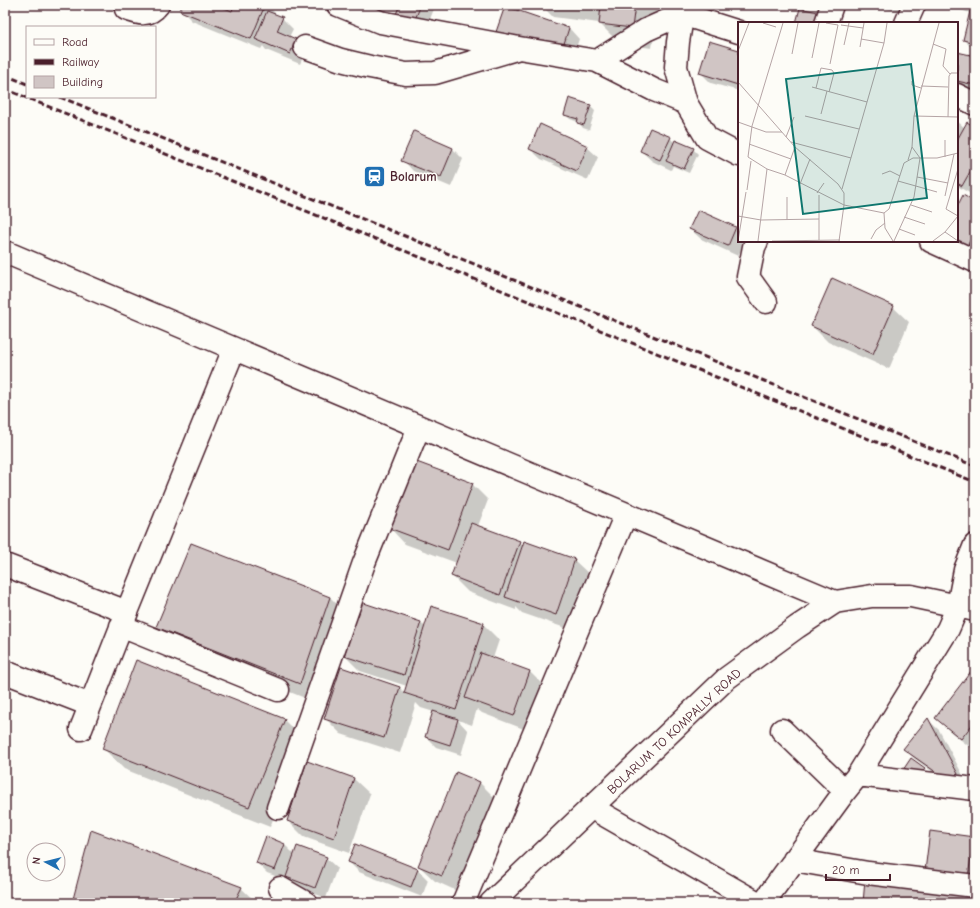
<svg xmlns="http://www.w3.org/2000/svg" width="980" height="908" font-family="'Comic Neue',sans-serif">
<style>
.shadow{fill:#0003}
.building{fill:#d0c5c4;stroke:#4a1f2b}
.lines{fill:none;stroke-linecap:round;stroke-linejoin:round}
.minor-casing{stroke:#4a1f2b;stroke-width:25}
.major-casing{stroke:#4a1f2b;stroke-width:25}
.minor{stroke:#fdfcf7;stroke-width:22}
.major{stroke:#fdfcf7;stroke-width:22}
.rail{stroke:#4a1f2b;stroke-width:3;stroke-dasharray:6 3;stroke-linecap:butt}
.labels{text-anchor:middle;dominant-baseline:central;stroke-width:3;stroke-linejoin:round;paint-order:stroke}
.poi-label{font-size:13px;font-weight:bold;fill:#4a1f2b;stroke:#fdfcf7;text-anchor:start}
.street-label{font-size:13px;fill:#4a1f2b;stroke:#fdfcf7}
.inset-road{fill:none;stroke:#b5a4a5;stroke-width:1}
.view{fill:#0f766e;fill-opacity:0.15;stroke:#0f766e;stroke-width:2}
.inset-edge{fill:none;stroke:#4a1f2b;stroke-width:2}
</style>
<rect width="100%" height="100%" fill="#fdfcf7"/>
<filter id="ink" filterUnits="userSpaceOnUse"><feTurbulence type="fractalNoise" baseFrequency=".025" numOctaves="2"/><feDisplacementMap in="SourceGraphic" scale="8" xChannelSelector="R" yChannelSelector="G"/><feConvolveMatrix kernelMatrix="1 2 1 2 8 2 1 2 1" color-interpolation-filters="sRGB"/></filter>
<g filter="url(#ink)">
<path class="shadow" d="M184,5H214L233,12L235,5H267L276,14L275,15L282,18L293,29L289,37L295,40L306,50L300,64L266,50L263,46L261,49L192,21L181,10Z
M401,5H430L434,9L424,34Z
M541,5H658L652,48L620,44L599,23L553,17Z
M884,5H917L915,14L888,9Z
M949,5H975V51L964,40L970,13L951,7Z
M569,28L579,39L571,63L508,42L498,32Z
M710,42L739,51V91L711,83L700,72Z
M957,53L975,57V93L957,88Z
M590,106L595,111L589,130L583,128L578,122L570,119L565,114Z
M957,121L965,128H975V192L973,195L957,186Z
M670,138L675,143L693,149L698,154L689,173L673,166L671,170L652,161L641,151Z
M587,147L598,157L588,180L541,159L530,149Z
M453,149L463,159L451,187L413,171L403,160Z
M975,203V259L957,241V209Z
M736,228L739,231V241H745L738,256L701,239L690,229Z
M893,307L909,322L889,369L828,342L812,326Z
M472,484L488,500L478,526L519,542L524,546L574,560L590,575L571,630L522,613L516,607V610L468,592L452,576L457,563L405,544L390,528Z
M330,597L350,618L320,704L177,647L157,627Z
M421,623L426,628L483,624L499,640L493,658L530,672L545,687L529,731L482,713L477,709L472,725L458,720L468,731L461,755L436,747L426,737L434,712L421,708L416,703L400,753L341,734L326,719L341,669L400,688L405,693L407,686L360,671L345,656Z
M975,673V751L952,733L936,718Z
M284,720L304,740L270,827L124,769L103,748Z
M928,720L939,730L968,785L961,792L915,759L904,749Z
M912,760L924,769L929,774L909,775Z
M308,763L354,779L370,794L349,853L304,837L288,821Z
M479,782L495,798L457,891L435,881L419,866Z
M974,837L975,839V886L937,881Z
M266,838L285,845L295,855L326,858L337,868L326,898L297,887L287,877L286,880L267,873L257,863Z
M355,845L418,870L428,880L422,897L359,872L349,862Z
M241,888L257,903H73Z"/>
<path class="building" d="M182,5H217L232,11L234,5H265L251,39L180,11Z
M400,5H421L413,24L395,16Z
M594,5H635L632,28L599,24L601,6Z
M505,6L569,28L561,53L496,32Z
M800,8L822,13L819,23H796Z
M267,11L283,17L277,31L296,39L290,54L255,39Z
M970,11L975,12V43L963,40Z
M709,41L739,50L738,85L699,73Z
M957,52L975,56V85L957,81Z
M569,98L591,105L584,125L577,123L578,119L564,115Z
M967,122L975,127V163L962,186L957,183V140Z
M540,124L588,146L577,171L529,149Z
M650,128L671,137L660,160L640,151Z
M414,131L453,148L441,177L401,161Z
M675,140L694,148L684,169L666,161Z
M963,195L975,202V231L965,250L957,241V207Z
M698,210L736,227L728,246L689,229Z
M832,278L894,306L873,354L811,326Z
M414,461L473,483L448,550L389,528Z
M471,523L520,541L500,595L451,576Z
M524,541L575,559L556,615L505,597Z
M191,543L330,597L300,684L156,627Z
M361,602L421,622L404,675L344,656Z
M431,606L484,623L456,710L404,693Z
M481,653L530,671L514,716L465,698Z
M136,660L285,719L249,807L102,749Z
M341,667L400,687L384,738L324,719Z
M972,670L975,672V721L961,739L935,718Z
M433,711L458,719L450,745L425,737Z
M928,718L958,774L950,782L903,749Z
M911,758L925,768L916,780L903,770Z
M307,761L354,778L334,838L287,821Z
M456,772L480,782L442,876L418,866Z
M91,830L242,887L234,903H72Z
M930,831L974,837L968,877L925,871Z
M266,836L285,844L275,870L256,863Z
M355,844L418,869L411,887L348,862Z
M297,846L327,857L315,888L286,877Z
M865,880L975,897V903H863Z"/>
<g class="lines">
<defs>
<path id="minor" d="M338,5L380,22L519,48L597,61L654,90L686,103
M126,9C139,14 149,17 158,5
M826,23L832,5
M906,23L914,5
M305,47L341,60L370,67L406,74L435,73L516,49
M597,61L646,30L682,14L739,32
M957,95L975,104
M757,241L754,247L748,277L766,302
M5,252L835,602
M5,565L127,612
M121,626L278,690
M5,672L90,705
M81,729L127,612L234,349
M782,730L845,791
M858,775L975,789
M278,808L364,563L419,427
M592,808L758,903
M794,860L868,873L975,886
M280,888L306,903
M463,903L626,514
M763,903L845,791L858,775L948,629L958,606L975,610"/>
<path id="major" d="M684,5L678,42L676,67L686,103L707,138L739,155
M931,241L975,261
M491,903L727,678L797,627L835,602L872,596H911L958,606L965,570L975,545"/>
</defs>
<use href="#minor" class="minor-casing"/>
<use href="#major" class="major-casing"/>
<use href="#minor" class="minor"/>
<use href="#major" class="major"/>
<path class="rail" d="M5,75L27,84
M5,89L975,482
M60,97L975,466"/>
</g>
</g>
<defs>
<symbol id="station-square" viewBox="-11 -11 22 22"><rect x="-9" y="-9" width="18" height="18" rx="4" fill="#1f6fb2" stroke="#fdfcf7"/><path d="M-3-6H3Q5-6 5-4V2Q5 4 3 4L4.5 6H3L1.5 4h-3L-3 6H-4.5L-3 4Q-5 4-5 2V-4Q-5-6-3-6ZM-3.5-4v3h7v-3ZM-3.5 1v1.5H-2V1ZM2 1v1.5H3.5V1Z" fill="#fff"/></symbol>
</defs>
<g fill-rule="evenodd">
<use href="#station-square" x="362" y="164" width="25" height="25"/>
</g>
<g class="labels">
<g class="poi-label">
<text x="390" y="176">Bolarum</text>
</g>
<g class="street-label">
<text transform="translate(674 731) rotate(-43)">BOLARUM TO KOMPALLY ROAD</text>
</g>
</g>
<g transform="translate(738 22)">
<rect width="220" height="220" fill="#fdfcf7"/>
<path class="inset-road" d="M25,1L38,5M45,1L14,104L10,135L29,147L47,153L106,183L101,219M88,1L100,3L92,42M103,3L125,6M123,17L146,21M195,22L208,27L205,44L212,52M106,23L111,1M122,25L126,1M0,29L11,1M54,32L60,1M74,36L81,1M174,59V63L183,66M0,60L57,125L100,162L106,171V183L146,191L151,187L166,141L175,136H199L220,131M183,64L210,65M74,65L129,80M78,66L83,46L94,48L96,51L91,70M83,92L89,69M67,94L121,107M176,94L220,95M210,95L211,54L213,51H220M0,100L28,110H44M48,115L56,95M207,118V135M53,120L113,136M11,122L53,137M170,138L174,125L176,94L201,1M220,147L208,187L220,194M144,152L152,149L162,154M47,153L57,125M179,155L210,161M160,159L199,170M62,162L72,137M104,167L146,21L149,1M9,168L13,139M79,171L86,161M207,174L216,132M49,175V198M173,183L194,190M146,191L147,206L155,219M0,194L23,198L81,197V173M166,195L187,202M81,197V218M161,207L177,213M207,210L220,219M133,217L138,208L147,201M0,219L8,170M20,219L29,147M34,219L102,218M156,219L176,175L182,136L174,125M195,219L207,210L220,194"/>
<path class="view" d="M173,42L189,176L65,192L48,57Z"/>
<rect width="220" height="220" class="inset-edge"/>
</g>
<rect width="980" height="908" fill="none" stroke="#fdfcf7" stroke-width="20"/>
<rect x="10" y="10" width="960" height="888" fill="none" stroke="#4a1f2b" stroke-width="1.5" filter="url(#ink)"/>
<rect x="26" y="26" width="130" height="72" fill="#fdfcf7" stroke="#b5a4a5"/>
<rect x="34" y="39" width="20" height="6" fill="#fdfcf7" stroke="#b5a4a5"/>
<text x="62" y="46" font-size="12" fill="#4a1f2b">Road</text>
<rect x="34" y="59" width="20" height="6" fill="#4a1f2b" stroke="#b5a4a5"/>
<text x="62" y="66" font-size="12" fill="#4a1f2b">Railway</text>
<rect x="34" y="76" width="20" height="12" fill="#d0c5c4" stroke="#b5a4a5"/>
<text x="62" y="86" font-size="12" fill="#4a1f2b">Building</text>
<g transform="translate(46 862) rotate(277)"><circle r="19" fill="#fdfcf7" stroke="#b5a4a5"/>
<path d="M0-3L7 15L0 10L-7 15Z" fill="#1f6fb2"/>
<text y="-6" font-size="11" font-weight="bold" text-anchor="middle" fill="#4a1f2b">N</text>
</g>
<path d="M826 874v6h64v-6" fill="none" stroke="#4a1f2b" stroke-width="2"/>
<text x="832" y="874" font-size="12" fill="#4a1f2b" stroke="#fdfcf7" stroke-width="3" paint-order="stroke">20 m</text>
</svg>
